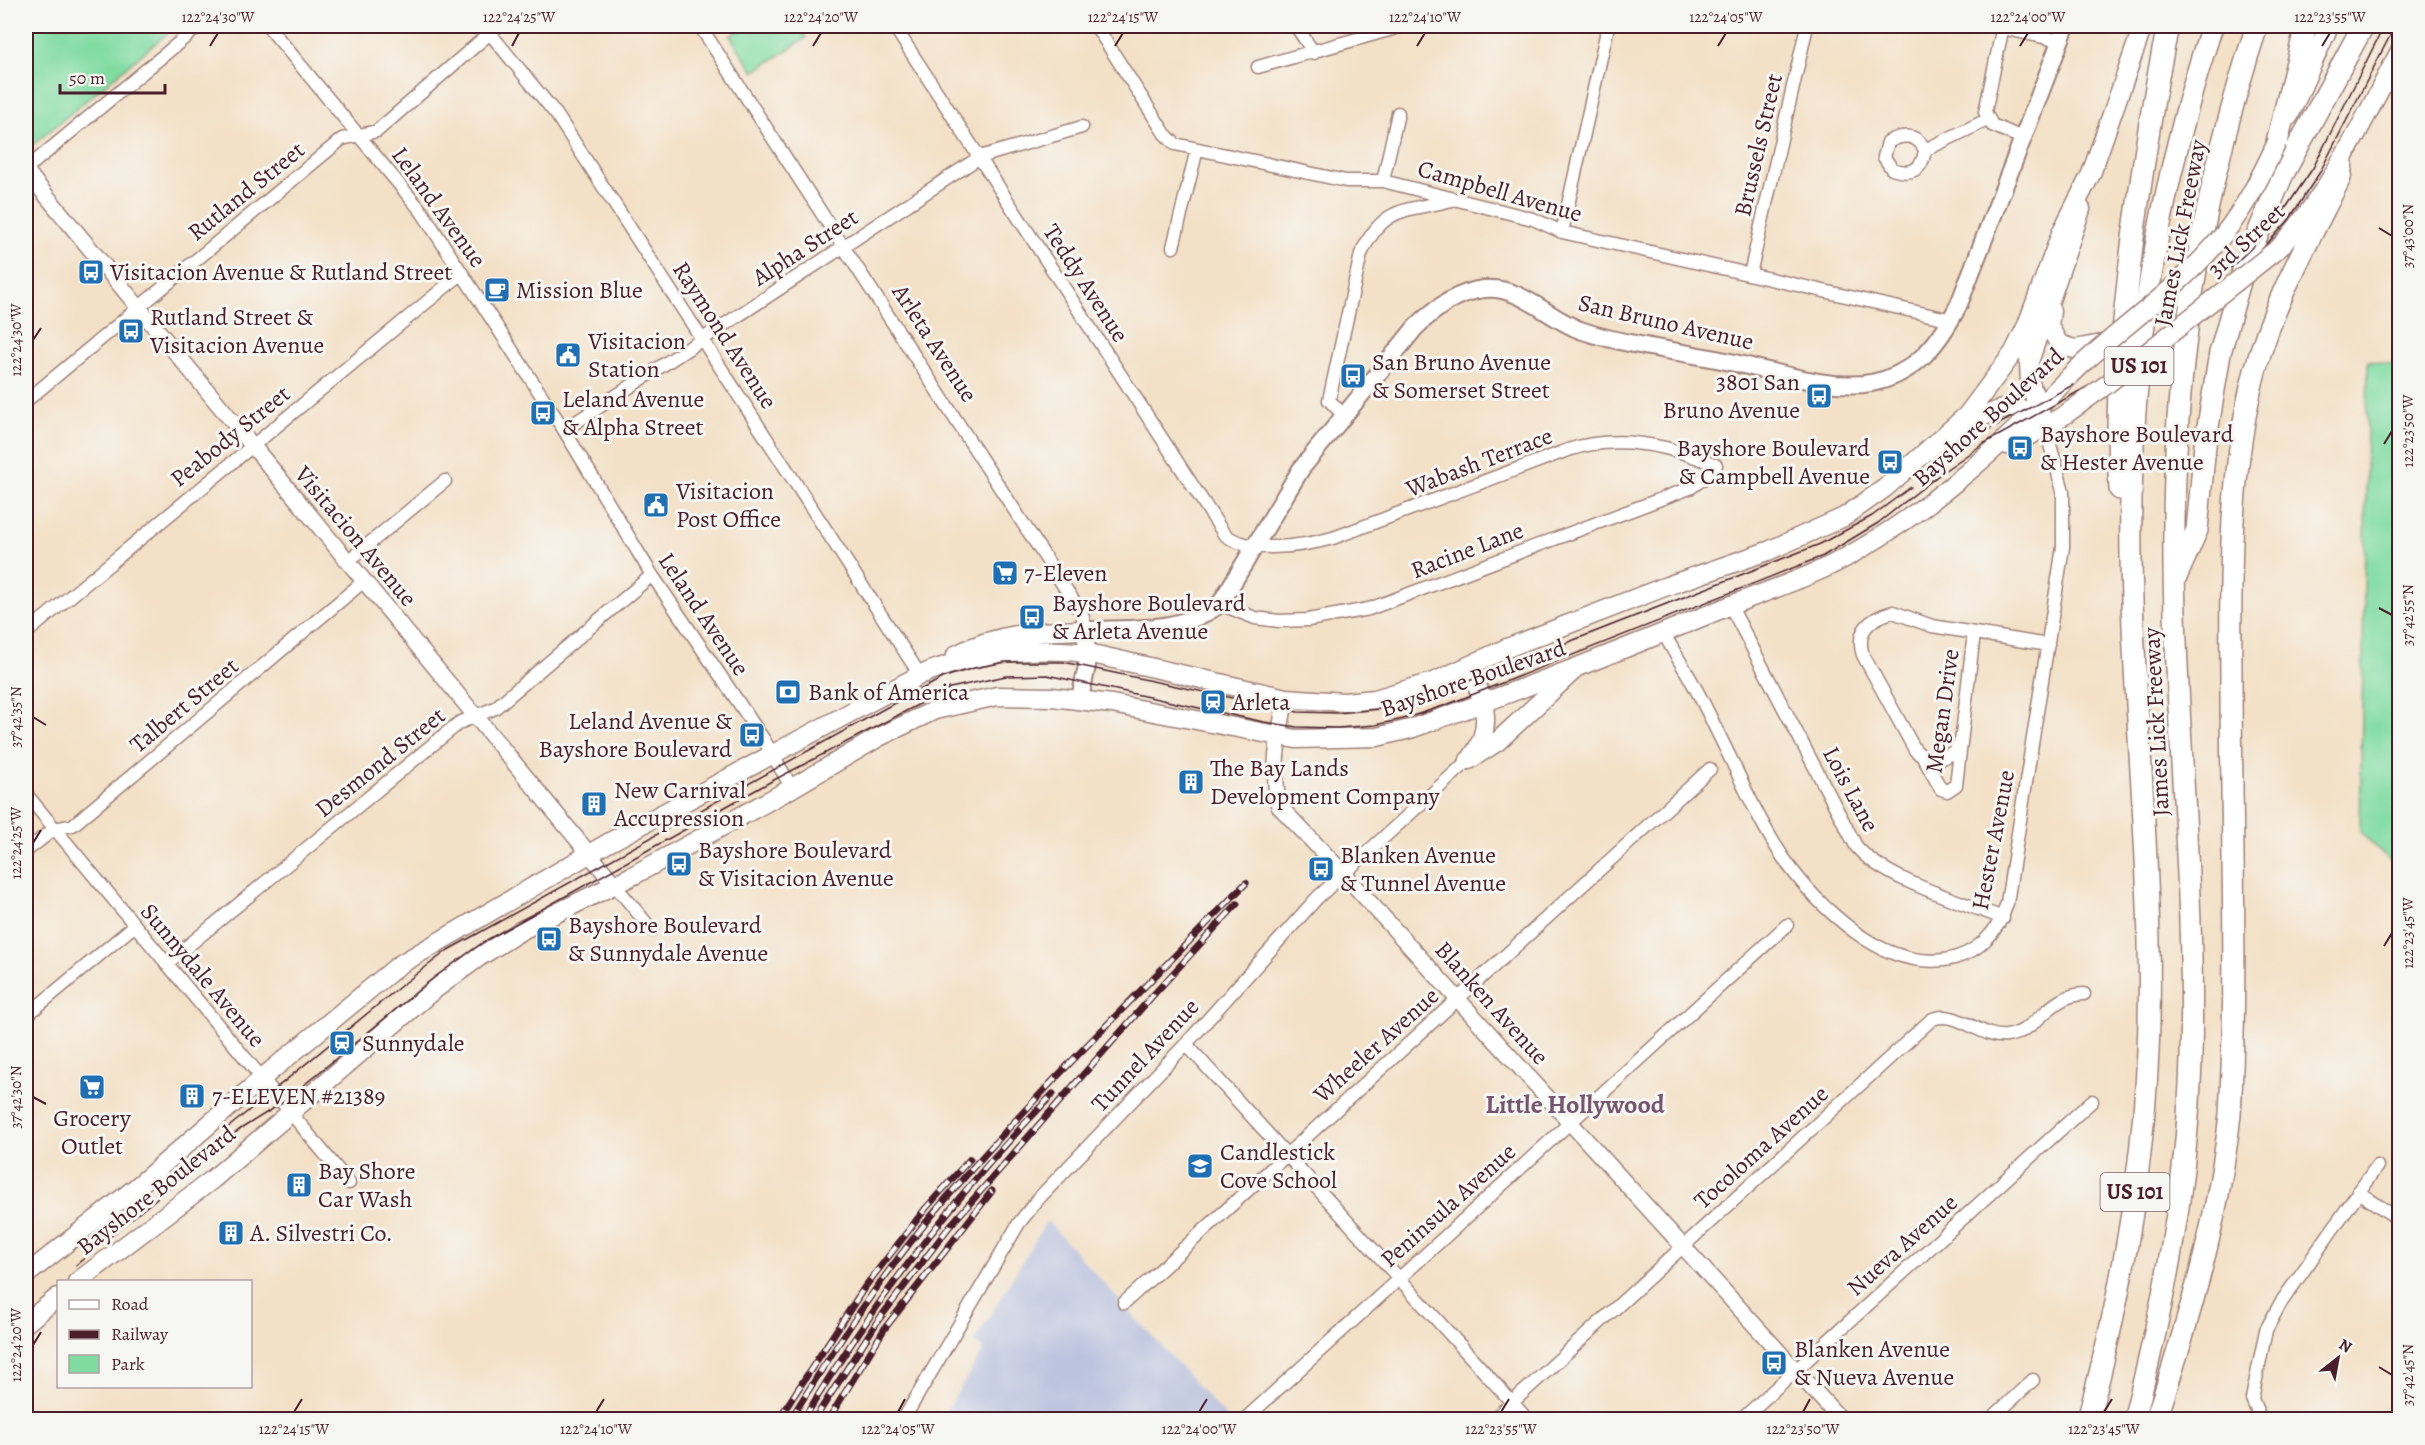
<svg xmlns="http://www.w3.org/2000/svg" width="2425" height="1445" font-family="Alegreya,serif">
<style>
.industrial{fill:#bbc3de}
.green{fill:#80dba1;stroke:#657d66;stroke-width:1.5}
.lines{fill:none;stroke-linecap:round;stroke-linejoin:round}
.minor-casing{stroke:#9e8078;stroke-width:15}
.tertiary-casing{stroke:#9e8078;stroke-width:18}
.secondary-casing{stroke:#9e8078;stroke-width:20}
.primary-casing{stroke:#9e8078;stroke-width:21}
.motorway-casing{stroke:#9e8078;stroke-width:24}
.minor{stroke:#fff;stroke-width:12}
.tertiary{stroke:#fff;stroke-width:15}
.secondary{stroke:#fff;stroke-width:16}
.primary{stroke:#fff;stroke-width:18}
.motorway{stroke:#fff;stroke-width:21}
.tram{stroke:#4a1f2b;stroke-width:1.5}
.rail-casing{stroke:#4a1f2b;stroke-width:7}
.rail{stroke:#f6f6f2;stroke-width:4.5;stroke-dasharray:14;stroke-linecap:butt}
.primary-bridge-casing{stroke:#9e8078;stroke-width:21;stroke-linecap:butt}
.primary-bridge{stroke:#fff;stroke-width:18}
.ticks{fill:none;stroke:#4a1f2b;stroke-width:2}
.labels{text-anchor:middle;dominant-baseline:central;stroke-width:6;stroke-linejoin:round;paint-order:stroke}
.shield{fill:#f6f6f2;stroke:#7e6067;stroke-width:1.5}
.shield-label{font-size:22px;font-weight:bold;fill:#4a1f2b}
.street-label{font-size:24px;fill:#4a1f2b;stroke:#f6f6f2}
.poi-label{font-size:24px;fill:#4a1f2b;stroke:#f6f6f2;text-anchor:start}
.neighbourhood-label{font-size:26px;font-weight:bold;fill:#765571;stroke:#f6f6f2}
.neatline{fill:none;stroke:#4a1f2b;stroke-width:2}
.ticks-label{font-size:15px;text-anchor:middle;fill:#4a1f2b}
</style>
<rect width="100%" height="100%" fill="#f6f6f2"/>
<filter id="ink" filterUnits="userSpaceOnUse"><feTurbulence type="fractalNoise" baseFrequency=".0167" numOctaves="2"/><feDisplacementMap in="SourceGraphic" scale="12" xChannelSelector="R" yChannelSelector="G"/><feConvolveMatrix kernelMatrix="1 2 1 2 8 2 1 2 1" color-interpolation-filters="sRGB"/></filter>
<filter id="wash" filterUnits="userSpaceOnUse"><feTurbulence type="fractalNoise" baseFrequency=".008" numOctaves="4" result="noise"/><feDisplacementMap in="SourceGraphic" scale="24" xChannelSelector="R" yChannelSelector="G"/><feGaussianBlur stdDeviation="1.35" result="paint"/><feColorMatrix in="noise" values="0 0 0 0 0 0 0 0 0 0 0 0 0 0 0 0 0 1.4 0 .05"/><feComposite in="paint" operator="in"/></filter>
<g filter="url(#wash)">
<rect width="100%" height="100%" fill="#f3e0c6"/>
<path class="industrial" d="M1047,1221L1228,1419L941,1420L984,1349L974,1342Z"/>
<path class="green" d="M26,26H176L28,149L26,146Z
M746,26H799L806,38L754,72L730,36Z
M2368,361L2399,366V869L2360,832Z"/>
</g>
<g filter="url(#ink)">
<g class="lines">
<defs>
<path id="minor" d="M268,26L422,212L564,430L652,575L764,740L792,788
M484,26L556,114L920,675
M700,26L1082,614L1086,630
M894,26L1224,534C1250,555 1303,546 1333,538L1568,450C1617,434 1669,445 1716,465L1707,476L1690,488L1369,609L1308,620L1279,621L1255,618L1220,604
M1096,26L1165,134L1175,144L1346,181H1383L1533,219L1562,232L1952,320
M1296,26L1314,53
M1994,26L2061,41
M2003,26L1985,112L1992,125L2022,138
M1258,67L1403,26
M1925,150C1917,133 1902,134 1888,142L1884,157L1892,169C1910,175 1922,172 1925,150L1987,120
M26,169L199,26
M1383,181L1398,113
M1562,232L1608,26
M1173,247L1197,149
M1750,274L1807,26
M26,401L342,139L377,131L498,26
M1345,417L1329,400L1361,254C1384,204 1407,212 1452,200
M564,430L980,157L1082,127
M348,561L445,481
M1730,605L1856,846C1882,879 1962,902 2003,918
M26,633L462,273
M1664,633C1672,650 1682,664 1691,680C1700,696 1708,712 1716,729C1758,812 1777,874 1855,932C1881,951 1911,964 1944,960C1975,956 1999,933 2007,903L2063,547V491L2045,427
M1974,633L1956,785L1947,791L1941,789L1923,757L1915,750L1863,655C1855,631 1870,618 1893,612L1932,626L2048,645
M1923,757C1940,762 1953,757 1961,741
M26,794L349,1183
M26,851L54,829L73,825L364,581
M614,884L652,930
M166,964L459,723L495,708L652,575
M26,1016L134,926
M1186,1044L1528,1420
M2358,1192L2400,1220
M1124,1303L1710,769
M903,1420L1019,1223L1039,1198L1186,1044L1317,898L1469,760
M1244,1420L1787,925
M1493,1420L1931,1020C1955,1007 1982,1040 2007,1036C2039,1031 2048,995 2084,994
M1741,1420L2092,1101
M1990,1420L2033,1380
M2261,1420L2252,1399L2266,1330L2280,1304L2377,1166"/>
<path id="tertiary" d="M26,171L614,884
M1286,698C1279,733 1271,771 1279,806L1343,873L1841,1420"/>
<path id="secondary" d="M1080,698L1087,666L1086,630C1132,629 1182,632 1220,604L1301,469L1415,328C1433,310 1457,292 1484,289C1521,285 1551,321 1583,331C1625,345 1678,351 1721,360C1822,381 1901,423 1959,304L2066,26"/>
<path id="primary" d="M2289,116L2329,26
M2280,247C2332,190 2364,119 2400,51
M2051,311L2049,326L2059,344L2074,349L2102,344
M2045,427L2030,383L2029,362L2081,209
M1960,429C1985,415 2016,394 2039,420
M2007,445L2031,435L2066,414
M956,655C996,633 1041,631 1086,630
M1470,666C1482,700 1496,724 1472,757
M1469,760L1497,742L1572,672
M26,1275L138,1186L273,1069L399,965L608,843L920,675C975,653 1030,646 1088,653L1286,698L1344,702L1375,699L1436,681L1507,648L1667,586L1768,551L1844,517L1885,488L1967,415L2014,352L2027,325L2062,231L2091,174L2143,26
M77,1282L213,1179L431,992L479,957L522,930L634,875L792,788L879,737L935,710L997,696L1052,697L1112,704L1296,739L1377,737L1410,729C1516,692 1620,651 1724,608C1768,590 1816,576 1857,551C1938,504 2005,442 2071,375
M26,1323L58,1297"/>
<path id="motorway" d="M2277,142L2306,26
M2120,489C2114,404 2123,322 2133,238C2143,167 2153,96 2168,26
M2177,575L2197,530L2205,445L2220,353L2244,267L2282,176L2363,26
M2088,1420C2123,1290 2146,1156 2149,1022C2153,847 2128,673 2131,498C2134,338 2162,178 2212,26
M2134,1420C2165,1300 2188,1180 2191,1057C2196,863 2168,670 2175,477C2180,323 2209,171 2257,26
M2156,1420C2189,1319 2219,1219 2230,1114C2238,970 2231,821 2231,677C2230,574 2229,471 2255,371C2273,303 2309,240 2340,178L2342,162"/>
</defs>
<use href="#minor" class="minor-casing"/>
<use href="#tertiary" class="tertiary-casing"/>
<use href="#secondary" class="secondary-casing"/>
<use href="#primary" class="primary-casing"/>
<use href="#motorway" class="motorway-casing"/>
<use href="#minor" class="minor"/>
<use href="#tertiary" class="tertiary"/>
<use href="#secondary" class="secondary"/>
<use href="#primary" class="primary"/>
<use href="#motorway" class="motorway"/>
<path class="tram" d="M2281,215L2313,168L2384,26
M2225,273L2266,234
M1929,471L1978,435L2073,385
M225,1130L402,985L448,950L900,700L945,677L974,668L1005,662H1063L1298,712L1338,713L1402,707L1820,544L1872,516L1911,487
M76,1265L239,1130L282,1103L435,977L485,941L770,782L950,688L1006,676L1047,675L1264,722L1297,727L1338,728L1375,725L1403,719L1446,705L1823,556L1878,523L1944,471L1983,444L2094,383L2252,260L2288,221L2320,172L2395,26"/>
<defs>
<path id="rail" d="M778,1420L864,1288L926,1208L970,1159
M790,1420C834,1349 880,1278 933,1214C1030,1098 1141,992 1246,883
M803,1420C874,1302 957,1192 1053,1094
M814,1420L877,1322L949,1227L1155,993L1237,904
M828,1420L885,1328L992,1191"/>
</defs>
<use href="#rail" class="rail-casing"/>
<use href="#rail" class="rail"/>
<defs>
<path id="primary-bridge" d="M2071,375C2116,330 2171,295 2213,247C2241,216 2260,179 2277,142
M2066,414L2106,385L2280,247"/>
</defs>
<use href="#primary-bridge" class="primary-bridge-casing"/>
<use href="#primary-bridge" class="primary-bridge"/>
</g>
</g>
<path class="ticks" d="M210,46L218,33M512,46L519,33M813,46L821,33M1115,46L1123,33M1417,46L1425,33M1718,46L1726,33M2020,46L2028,33M2322,46L2330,33M2379,228L2392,236M33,340L41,328M2384,444L2392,431M2379,608L2392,615M33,717L46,725M33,843L41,830M2384,946L2392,933M33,1097L46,1104M33,1345L41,1332M2379,1367L2392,1375M294,1412L302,1399M596,1412L604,1399M898,1412L905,1399M1199,1412L1207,1399M1501,1412L1509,1399M1803,1412L1810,1399M2104,1412L2112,1399"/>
<defs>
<symbol id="bus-square" viewBox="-11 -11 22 22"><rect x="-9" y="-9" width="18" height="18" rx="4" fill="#1f6fb2" stroke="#f6f6f2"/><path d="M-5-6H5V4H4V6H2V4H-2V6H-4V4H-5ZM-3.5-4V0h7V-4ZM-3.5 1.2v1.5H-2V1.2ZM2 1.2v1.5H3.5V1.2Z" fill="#fff"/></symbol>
<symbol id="cafe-square" viewBox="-11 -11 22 22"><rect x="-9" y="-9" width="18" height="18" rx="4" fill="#1f6fb2" stroke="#f6f6f2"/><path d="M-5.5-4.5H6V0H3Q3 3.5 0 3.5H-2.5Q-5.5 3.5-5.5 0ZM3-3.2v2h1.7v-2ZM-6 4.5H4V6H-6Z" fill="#fff"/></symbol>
<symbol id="civic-square" viewBox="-11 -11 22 22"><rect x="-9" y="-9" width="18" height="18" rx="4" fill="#1f6fb2" stroke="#f6f6f2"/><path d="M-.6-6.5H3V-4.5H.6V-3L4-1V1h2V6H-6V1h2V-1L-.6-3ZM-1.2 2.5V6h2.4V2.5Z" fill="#fff"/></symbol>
<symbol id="supermarket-square" viewBox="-11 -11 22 22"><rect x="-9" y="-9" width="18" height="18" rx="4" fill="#1f6fb2" stroke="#f6f6f2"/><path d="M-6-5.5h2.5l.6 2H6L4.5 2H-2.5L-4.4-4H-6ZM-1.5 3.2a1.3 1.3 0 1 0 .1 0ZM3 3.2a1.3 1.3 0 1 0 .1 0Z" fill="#fff"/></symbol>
<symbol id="bank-square" viewBox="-11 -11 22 22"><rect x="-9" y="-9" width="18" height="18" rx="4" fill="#1f6fb2" stroke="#f6f6f2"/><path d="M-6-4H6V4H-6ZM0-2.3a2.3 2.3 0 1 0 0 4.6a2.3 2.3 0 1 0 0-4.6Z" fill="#fff"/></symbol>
<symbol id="station-square" viewBox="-11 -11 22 22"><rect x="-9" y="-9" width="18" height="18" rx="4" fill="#1f6fb2" stroke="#f6f6f2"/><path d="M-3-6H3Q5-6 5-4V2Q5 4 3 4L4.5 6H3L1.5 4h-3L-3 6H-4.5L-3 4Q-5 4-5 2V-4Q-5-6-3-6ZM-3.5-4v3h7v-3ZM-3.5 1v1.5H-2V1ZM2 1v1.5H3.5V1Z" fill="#fff"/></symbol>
<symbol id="building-square" viewBox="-11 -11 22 22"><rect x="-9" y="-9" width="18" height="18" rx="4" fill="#1f6fb2" stroke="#f6f6f2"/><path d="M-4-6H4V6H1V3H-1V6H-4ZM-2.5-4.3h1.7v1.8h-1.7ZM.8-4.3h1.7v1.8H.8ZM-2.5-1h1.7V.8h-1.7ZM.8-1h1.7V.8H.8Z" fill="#fff"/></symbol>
<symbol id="school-square" viewBox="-11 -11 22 22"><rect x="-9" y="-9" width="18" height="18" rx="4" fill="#1f6fb2" stroke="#f6f6f2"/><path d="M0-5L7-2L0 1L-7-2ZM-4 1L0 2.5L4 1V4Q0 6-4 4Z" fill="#fff"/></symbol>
</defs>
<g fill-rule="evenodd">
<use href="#bus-square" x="76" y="257" width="30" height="30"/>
<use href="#cafe-square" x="482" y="275" width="30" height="30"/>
<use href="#bus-square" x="116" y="316" width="30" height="30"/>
<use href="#civic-square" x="553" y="340" width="30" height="30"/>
<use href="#bus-square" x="1338" y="361" width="30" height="30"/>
<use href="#bus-square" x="1804" y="381" width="30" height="30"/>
<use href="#bus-square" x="528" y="398" width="30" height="30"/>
<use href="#bus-square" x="2005" y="433" width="30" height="30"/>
<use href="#bus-square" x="1875" y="447" width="30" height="30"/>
<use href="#civic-square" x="641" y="490" width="30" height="30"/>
<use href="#supermarket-square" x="990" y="558" width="30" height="30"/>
<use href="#bus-square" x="1017" y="602" width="30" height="30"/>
<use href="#bank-square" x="773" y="677" width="30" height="30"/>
<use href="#station-square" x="1198" y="687" width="30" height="30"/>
<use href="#bus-square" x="737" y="720" width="30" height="30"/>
<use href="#building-square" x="1176" y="767" width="30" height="30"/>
<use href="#building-square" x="579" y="789" width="30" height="30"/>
<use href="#bus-square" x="664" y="849" width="30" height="30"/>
<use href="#bus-square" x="1306" y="854" width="30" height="30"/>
<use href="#bus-square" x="534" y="924" width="30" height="30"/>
<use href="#station-square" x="327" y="1028" width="30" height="30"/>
<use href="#supermarket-square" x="77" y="1072" width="30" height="30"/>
<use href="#building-square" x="177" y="1081" width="30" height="30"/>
<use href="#school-square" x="1185" y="1151" width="30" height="30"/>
<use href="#building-square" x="284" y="1170" width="30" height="30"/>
<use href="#building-square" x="216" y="1218" width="30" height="30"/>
<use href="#bus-square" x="1759" y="1348" width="30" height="30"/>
</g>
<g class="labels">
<g class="shield">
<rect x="2104.5" y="347" width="69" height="38" rx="4.5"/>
<rect x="2100.5" y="1173" width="69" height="38" rx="4.5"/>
</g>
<g class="shield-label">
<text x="2139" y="366">US 101</text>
<text x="2135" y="1192">US 101</text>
</g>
<g class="street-label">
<text transform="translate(1758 145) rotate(-77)">Brussels Street</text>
<text transform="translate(246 191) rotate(-39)">Rutland Street</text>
<text transform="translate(1500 191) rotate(16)">Campbell Avenue</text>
<text transform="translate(439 207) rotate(54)">Leland Avenue</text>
<text transform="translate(2180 233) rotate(-79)">James Lick Freeway</text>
<text transform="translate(2246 240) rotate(-43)">3rd Street</text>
<text transform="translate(805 247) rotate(-33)">Alpha Street</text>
<text transform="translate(1086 283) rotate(57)">Teddy Avenue</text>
<text transform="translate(1666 322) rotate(13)">San Bruno Avenue</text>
<text transform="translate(725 335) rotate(57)">Raymond Avenue</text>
<text transform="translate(935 343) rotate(57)">Arleta Avenue</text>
<text transform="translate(1988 417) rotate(-42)">Bayshore Boulevard</text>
<text transform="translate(230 436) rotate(-39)">Peabody Street</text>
<text transform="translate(1479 462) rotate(-21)">Wabash Terrace</text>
<text transform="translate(356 536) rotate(50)">Visitacion Avenue</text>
<text transform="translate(1467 550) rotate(-21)">Racine Lane</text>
<text transform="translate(704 614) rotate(56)">Leland Avenue</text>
<text transform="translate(1473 678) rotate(-19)">Bayshore Boulevard</text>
<text transform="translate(184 705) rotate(-40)">Talbert Street</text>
<text transform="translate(1942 711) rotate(-82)">Megan Drive</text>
<text transform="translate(2156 722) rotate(-93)">James Lick Freeway</text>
<text transform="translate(380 762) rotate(-39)">Desmond Street</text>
<text transform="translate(1851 789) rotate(62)">Lois Lane</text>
<text transform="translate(1993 840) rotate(-79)">Hester Avenue</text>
<text transform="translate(203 975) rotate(50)">Sunnydale Avenue</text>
<text transform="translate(1492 1003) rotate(48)">Blanken Avenue</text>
<text transform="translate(1376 1045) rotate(-42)">Wheeler Avenue</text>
<text transform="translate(1145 1055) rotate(-47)">Tunnel Avenue</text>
<text transform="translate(1761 1147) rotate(-42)">Tocoloma Avenue</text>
<text transform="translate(156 1190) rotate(-38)">Bayshore Boulevard</text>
<text transform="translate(1448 1205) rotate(-42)">Peninsula Avenue</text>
<text transform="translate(1902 1245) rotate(-42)">Nueva Avenue</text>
</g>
<g class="poi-label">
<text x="110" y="272">Visitacion Avenue &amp; Rutland Street</text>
<text x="516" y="290">Mission Blue</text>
<text x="150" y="317">Rutland Street &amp;<tspan x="150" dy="28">Visitacion Avenue</tspan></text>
<text x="588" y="341">Visitacion<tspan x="588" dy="28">Station</tspan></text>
<text x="1372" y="362">San Bruno Avenue<tspan x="1372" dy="28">&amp; Somerset Street</tspan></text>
<text x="1800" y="382" text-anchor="end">3801 San<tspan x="1800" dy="28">Bruno Avenue</tspan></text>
<text x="562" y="399">Leland Avenue<tspan x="562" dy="28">&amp; Alpha Street</tspan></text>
<text x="2040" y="434">Bayshore Boulevard<tspan x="2040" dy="28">&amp; Hester Avenue</tspan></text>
<text x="1870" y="448" text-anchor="end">Bayshore Boulevard<tspan x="1870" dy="28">&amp; Campbell Avenue</tspan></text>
<text x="676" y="491">Visitacion<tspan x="676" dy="28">Post Office</tspan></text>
<text x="1024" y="573">7-Eleven</text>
<text x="1052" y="603">Bayshore Boulevard<tspan x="1052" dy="28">&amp; Arleta Avenue</tspan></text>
<text x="808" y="692">Bank of America</text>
<text x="1232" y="702">Arleta</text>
<text x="732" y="721" text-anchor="end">Leland Avenue &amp;<tspan x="732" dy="28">Bayshore Boulevard</tspan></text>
<text x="1210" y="768">The Bay Lands<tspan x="1210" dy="28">Development Company</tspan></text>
<text x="614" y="790">New Carnival<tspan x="614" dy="28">Accupression</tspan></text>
<text x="698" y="850">Bayshore Boulevard<tspan x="698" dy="28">&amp; Visitacion Avenue</tspan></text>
<text x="1340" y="855">Blanken Avenue<tspan x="1340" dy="28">&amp; Tunnel Avenue</tspan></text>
<text x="568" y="925">Bayshore Boulevard<tspan x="568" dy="28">&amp; Sunnydale Avenue</tspan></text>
<text x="362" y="1043">Sunnydale</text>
<text x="212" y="1096">7-ELEVEN #21389</text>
<text x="92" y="1118" text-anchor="middle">Grocery<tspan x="92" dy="28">Outlet</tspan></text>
<text x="1220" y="1152">Candlestick<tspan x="1220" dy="28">Cove School</tspan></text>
<text x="318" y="1171">Bay Shore<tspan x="318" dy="28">Car Wash</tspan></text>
<text x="250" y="1233">A. Silvestri Co.</text>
<text x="1794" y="1349">Blanken Avenue<tspan x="1794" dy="28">&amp; Nueva Avenue</tspan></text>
</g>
<g class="neighbourhood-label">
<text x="1575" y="1104">Little Hollywood</text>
</g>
</g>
<rect width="2425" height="1445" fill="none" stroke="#f6f6f2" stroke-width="66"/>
<rect x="57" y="1280" width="195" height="108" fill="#f6f6f2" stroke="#b1a0a2" stroke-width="1.5"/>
<rect x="69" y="1300" width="30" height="9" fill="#ffffff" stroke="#b1a0a2" stroke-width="1.5"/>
<text x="111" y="1310" font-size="18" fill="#4a1f2b">Road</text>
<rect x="69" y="1330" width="30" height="9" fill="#4a1f2b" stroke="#b1a0a2" stroke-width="1.5"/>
<text x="111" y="1340" font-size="18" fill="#4a1f2b">Railway</text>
<rect x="69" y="1355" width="30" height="18" fill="#80dba1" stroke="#b1a0a2" stroke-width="1.5"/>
<text x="111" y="1370" font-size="18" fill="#4a1f2b">Park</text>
<g transform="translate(2338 1358) rotate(31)" stroke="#f6f6f2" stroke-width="4.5" paint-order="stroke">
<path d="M0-4.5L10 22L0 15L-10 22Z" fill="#4a1f2b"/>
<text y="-9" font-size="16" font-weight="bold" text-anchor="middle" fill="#4a1f2b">N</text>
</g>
<path d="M60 84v9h105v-9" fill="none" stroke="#4a1f2b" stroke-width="3"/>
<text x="69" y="84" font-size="18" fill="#4a1f2b" stroke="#f6f6f2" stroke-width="4.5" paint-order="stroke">50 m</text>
<rect x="33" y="33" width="2359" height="1379" class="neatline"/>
<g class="ticks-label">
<text x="218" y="22">122°24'30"W</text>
<text x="519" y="22">122°24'25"W</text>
<text x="821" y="22">122°24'20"W</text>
<text x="1123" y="22">122°24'15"W</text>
<text x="1425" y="22">122°24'10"W</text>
<text x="1726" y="22">122°24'05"W</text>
<text x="2028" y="22">122°24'00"W</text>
<text x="2330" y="22">122°23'55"W</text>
<text transform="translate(2408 236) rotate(-90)" y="5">37°43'00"N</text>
<text transform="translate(16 340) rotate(-90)" y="5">122°24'30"W</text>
<text transform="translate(2408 431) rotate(-90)" y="5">122°23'50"W</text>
<text transform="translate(2408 615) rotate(-90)" y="5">37°42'55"N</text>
<text transform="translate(16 717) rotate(-90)" y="5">37°42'35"N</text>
<text transform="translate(16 843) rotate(-90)" y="5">122°24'25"W</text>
<text transform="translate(2408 933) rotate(-90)" y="5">122°23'45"W</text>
<text transform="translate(16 1097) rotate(-90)" y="5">37°42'30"N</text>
<text transform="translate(16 1345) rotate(-90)" y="5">122°24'20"W</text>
<text transform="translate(2408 1375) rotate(-90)" y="5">37°42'45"N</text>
<text x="294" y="1434">122°24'15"W</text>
<text x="596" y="1434">122°24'10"W</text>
<text x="898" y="1434">122°24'05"W</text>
<text x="1199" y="1434">122°24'00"W</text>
<text x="1501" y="1434">122°23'55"W</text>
<text x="1803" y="1434">122°23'50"W</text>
<text x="2104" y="1434">122°23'45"W</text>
</g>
</svg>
